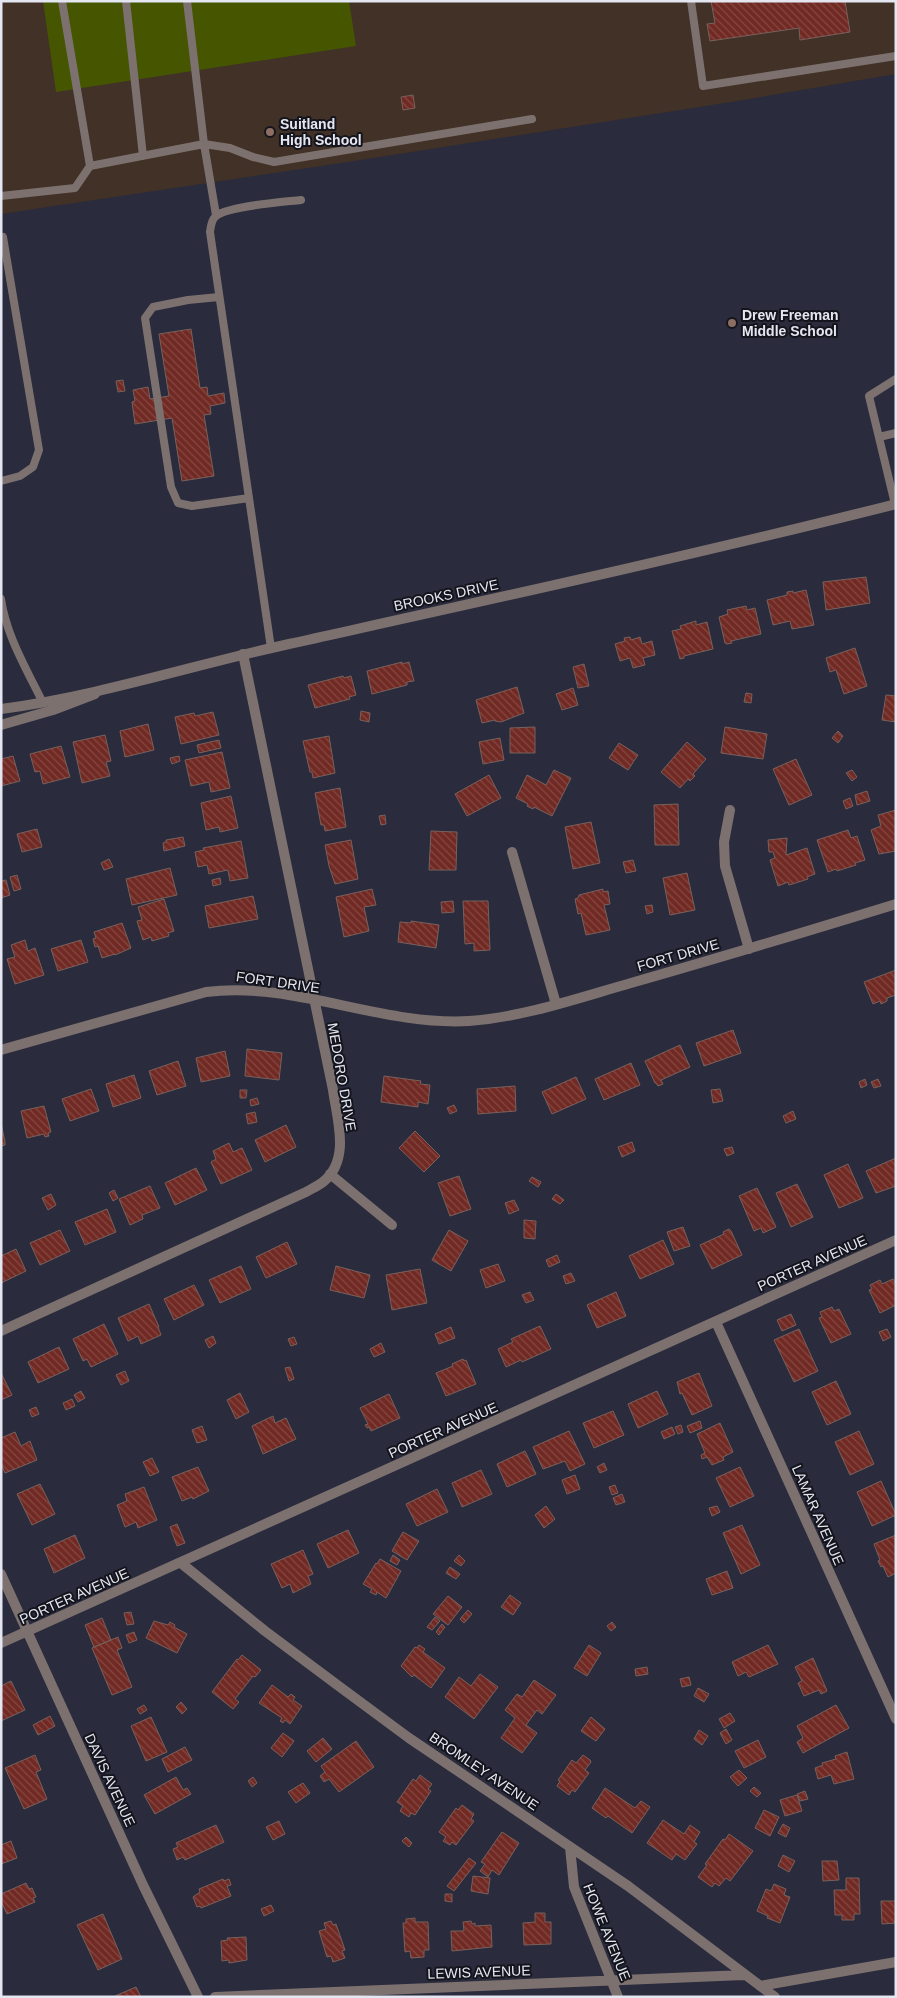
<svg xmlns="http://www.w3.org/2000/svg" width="897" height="1998" font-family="Arial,sans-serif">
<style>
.education{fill:#413126}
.pitch{fill:#455500}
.building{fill:url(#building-back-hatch);stroke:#78615d}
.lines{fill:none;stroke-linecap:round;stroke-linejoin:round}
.service{stroke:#7c716f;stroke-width:8}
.minor{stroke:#7c716f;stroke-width:10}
.tertiary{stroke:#7c716f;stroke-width:10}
.education-dot{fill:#8d6e63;stroke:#14151c;stroke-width:2}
.labels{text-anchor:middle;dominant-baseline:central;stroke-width:4;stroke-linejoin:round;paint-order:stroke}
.poi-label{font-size:14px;font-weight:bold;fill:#e4e6f1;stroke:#14151c;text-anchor:start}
.street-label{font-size:14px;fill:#e4e6f1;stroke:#14151c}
</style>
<defs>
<pattern id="building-back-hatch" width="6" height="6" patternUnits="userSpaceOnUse" patternTransform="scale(1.25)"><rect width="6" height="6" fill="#712923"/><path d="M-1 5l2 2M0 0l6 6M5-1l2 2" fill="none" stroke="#854843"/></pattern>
</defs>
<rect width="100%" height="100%" fill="#2a2b3c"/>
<path class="education" d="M1,1H896V74L731,102L348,162L1,214Z"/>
<path class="pitch" d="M43,1H349L356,46L56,92Z"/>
<path class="building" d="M711,1H845L850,32L800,40L799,28L710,41L707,24L715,23Z
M413,95L415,108L403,110L401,97Z
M191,329L200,388L207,387L208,396L224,393L225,403L210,406L211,414L204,415L214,476L182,481L172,418L135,424L132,402L135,401L133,390L148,387L150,399L169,396L159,334Z
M123,380L125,391L118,392L116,381Z
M866,577L870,603L826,610L823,582Z
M806,590L814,625L792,629L790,621L773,625L767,600L787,595V592L793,591V593Z
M746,606L747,610L755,608L761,634L731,641L732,643L727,644L725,643L719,617L728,614L727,610Z
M696,621V625L707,622L713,649L684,656V658L680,659L672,631L681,629L680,626Z
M630,637L631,640L640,637L642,644L652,641L655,655L643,658L645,665L633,668L630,658L620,661L615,644L625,641L624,638Z
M855,648L867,686L844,694L836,670L830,672L826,658Z
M402,662V664L409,662L414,681L407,682V685L372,694L367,671Z
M584,664L589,686L578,688L573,667Z
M343,676L344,678L351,676L356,695L349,697L350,699L315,708L308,685Z
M517,687L524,713L501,722L495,721V720L482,723L476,700Z
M573,688L578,705L562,710L556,694Z
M746,693L752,694L751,703L744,702Z
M886,695L896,696V722L882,720Z
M361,711L370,713L369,722L360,720Z
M213,712L219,735L181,744L175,717L194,713L195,716Z
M148,724L154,750L125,757L120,731Z
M535,727V753H510V728Z
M725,727L767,734L763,759L721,753Z
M838,731L843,736L838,743L832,738Z
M105,735L111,761L106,762L110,776L82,783L73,742Z
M329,736L335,773L313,778L312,772H310L303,741Z
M500,738L504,760L483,764L479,742Z
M219,740L221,748L199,753L197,745Z
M687,742L706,759L693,774L695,776L690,781L688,779L680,788L661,772Z
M619,743L638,755L628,770L609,758Z
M61,746L70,777L43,784L40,771L35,772L30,754Z
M222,752L230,788L211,792L209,782L191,786L185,760Z
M13,756L20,781L1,786V759Z
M179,756L180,761L172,764L170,758Z
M796,759L812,795L789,805L773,769Z
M554,770L571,778L552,816L534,807L533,809L527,806L528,804L516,798L527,775L546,785Z
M852,770L857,777L852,781L846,773Z
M489,775L501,798L467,816L455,794Z
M340,788L346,827L325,831L324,825H321L315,793Z
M867,791L870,801L857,805L855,795Z
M231,796L238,828L220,832L219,827L206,830L201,803Z
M850,798L853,806L846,809L843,801Z
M678,804L679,845H655L654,805Z
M896,810V851L879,854L871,830L881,826L878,815Z
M385,815L386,824L381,825L379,816Z
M591,822L600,863L573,869L565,827Z
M37,829L42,847L22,852L17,834Z
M848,830L851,838L857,836L865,860L855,863L856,865L837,871L836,869L828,872L817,840Z
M431,831L457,832L456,870H429Z
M183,837L185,846L164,851L163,843L166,842V840Z
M787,838L786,855L807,848L815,874L807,877L808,879L789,885L788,882L778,886L770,860L775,858L773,852H769L768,840Z
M351,840L358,879L335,884L329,866L325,845Z
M241,841L248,878L230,881L228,870L209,874L207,865L198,867L195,852L204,850L203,848Z
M109,859L113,867L104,870L101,863Z
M633,860L636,871L626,873L623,862Z
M170,868L177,895L132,905L126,879Z
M687,873L695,910L670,915L663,878Z
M17,875L21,889L14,891L10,877Z
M220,878L221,884L213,886L212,880Z
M6,880L10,895L1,898V881Z
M372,889L376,905L364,907L369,931L344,937L336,897Z
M603,889V892L608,891L610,904L604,905L610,930L586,935L581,913L578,914L575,899L578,898L579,895Z
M253,896L258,919L209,928L205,906Z
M164,899L174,931L168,933L169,936L152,941L151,937L143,940L137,921L142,920L138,907Z
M453,901L454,912L442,913L441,902Z
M463,901H488L490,950L474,951V943L465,944Z
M652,905L653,912L647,914L645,906Z
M411,921L439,925L436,948L398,942L400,922L411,923Z
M122,923L131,948L115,955V954L102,958L98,946L95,947L93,939L96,938L94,932Z
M25,940L28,951L35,948L44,975L15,984L7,959L15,957L11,945Z
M81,940L88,962L58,971L51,949Z
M896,970V995L887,998V1001L881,1004L880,1001L873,1004L864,982Z
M733,1030L741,1053L704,1066L696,1043Z
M680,1045L690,1067L661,1080L663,1084L658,1086L656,1083H655L645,1061Z
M247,1049L282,1053L279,1080L245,1076Z
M225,1051L230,1076L201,1082L196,1058Z
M178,1061L186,1086L157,1095L149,1071Z
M631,1063L640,1085L604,1100L595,1079Z
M134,1075L141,1098L113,1107L106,1084Z
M384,1076L421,1081L420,1084L430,1085L428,1104L418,1102V1107L381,1102Z
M576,1077L586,1099L552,1114L542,1092Z
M865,1079L867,1085L861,1088L859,1082Z
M878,1079L881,1086L874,1088L871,1082Z
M515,1086L516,1111L478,1114L477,1089Z
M91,1089L99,1111L70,1121L62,1099Z
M720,1089L723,1101L713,1103L711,1090Z
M240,1090H247L246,1098H240Z
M257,1098L259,1104L251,1106L250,1100Z
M454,1105L457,1111L450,1114L447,1108Z
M44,1106L51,1132L48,1133L49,1136L45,1137L44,1134L27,1138L21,1111Z
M793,1111L796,1119L786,1123L783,1116Z
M255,1112L257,1122L248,1124L246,1114Z
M1,1123L5,1142V1145L1,1146Z
M286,1125L296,1147L265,1162L255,1140Z
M415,1131L440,1156L424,1172L399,1148Z
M632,1142L635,1151L622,1157L618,1147Z
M229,1143L233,1152L242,1148L252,1170L221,1184L211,1162L216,1159L213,1151Z
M732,1147L734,1153L727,1156L724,1149Z
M896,1158V1186L876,1193L866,1171Z
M848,1164L863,1198L839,1208L824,1175Z
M196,1168L207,1190L175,1205L165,1183Z
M459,1176L471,1209L450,1216L438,1183Z
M532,1177L541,1182L538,1187L529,1181Z
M797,1184L813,1217L791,1227L776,1193Z
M150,1186L160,1208L142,1215L143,1219L130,1225L119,1199Z
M757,1188L776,1227L763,1233L761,1228L754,1231L739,1196Z
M114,1190L118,1198L113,1201L109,1193Z
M51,1194L56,1205L48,1210L42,1198Z
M556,1194L564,1200L560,1204L552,1199Z
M514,1200L519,1210L509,1214L505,1203Z
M107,1209L116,1232L85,1245L75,1222Z
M524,1220L536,1221L535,1239L524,1238Z
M683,1227L690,1246L674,1251L667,1232Z
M729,1229L731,1231L742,1255L712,1269L700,1245L724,1234L723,1232Z
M60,1230L70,1251L40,1265L30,1243Z
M449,1230L468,1241L451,1271L432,1260Z
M663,1240L674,1264L640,1279L629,1256Z
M287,1242L297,1264L266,1278L256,1257Z
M16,1249L26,1271L1,1283V1256Z
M557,1255L560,1262L549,1267L546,1260Z
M498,1264L505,1281L486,1288L480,1270Z
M241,1266L251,1289L220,1303L209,1280Z
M336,1266L370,1275L364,1298L330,1290Z
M420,1269L427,1303L392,1310L386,1275Z
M571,1273L575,1281L566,1284L563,1276Z
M893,1279L896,1284V1305L880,1313L869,1290L872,1289L870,1285L880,1280L882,1284Z
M194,1285L204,1305L174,1320L164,1299Z
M530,1292L534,1300L526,1303L522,1295Z
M616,1292L626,1316L597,1328L587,1305Z
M149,1304L159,1327H158L161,1335L141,1344L138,1336L128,1341L118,1318Z
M832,1307L834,1311L839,1309L851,1334L831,1343L819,1318L822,1317L820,1312Z
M791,1314L796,1325L782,1331L777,1320Z
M104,1324L118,1354L91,1367L87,1359L83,1361L73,1339Z
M540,1326L551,1349L522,1362L521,1360L506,1367L498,1349L513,1342L511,1339Z
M451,1327L455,1338L439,1344L435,1334Z
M799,1329L818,1371L794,1382L774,1340Z
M887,1329L891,1337L883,1341L879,1332Z
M213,1336L216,1343L209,1348L205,1340Z
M294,1337L297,1344L291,1346L288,1339Z
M381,1343L385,1352L374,1357L370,1349Z
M59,1347L69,1369L38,1383L28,1362Z
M463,1359L464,1361L466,1360L476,1384L446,1396L436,1373L453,1366L452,1364Z
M290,1367L294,1379L289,1381L285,1368Z
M125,1371L129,1381L121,1385L116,1375Z
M1,1373L12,1395L1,1400Z
M699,1373L712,1406L692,1415L682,1393L680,1394L677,1382Z
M836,1381L851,1414L827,1425L812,1392Z
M81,1391L85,1398L78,1402L74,1395Z
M657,1391L668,1414L638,1428L628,1404Z
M240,1393L249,1412L236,1419L227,1400Z
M389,1394L400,1418L371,1431L369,1427L367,1428L365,1425L368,1424L360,1408Z
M72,1399L75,1406L66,1410L63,1403Z
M36,1407L39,1414L32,1417L29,1410Z
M613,1411L624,1435L594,1448L583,1423Z
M273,1416L275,1423L286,1418L296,1439L263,1454L252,1426Z
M700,1421L702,1428L690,1433L687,1426Z
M720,1423L733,1452L723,1457L724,1460L712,1465L707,1457L702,1459L701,1455L705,1453L697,1434Z
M681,1425L683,1432L678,1434L675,1427Z
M202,1426L207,1440L197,1443L192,1430Z
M672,1427L675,1434L664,1439L661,1432Z
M569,1431L585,1464L570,1471L565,1461L543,1469L533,1447Z
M859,1431L874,1464L850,1475L835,1442Z
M15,1432L21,1446L30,1441L37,1460L5,1473L1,1464V1438Z
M525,1451L536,1474L507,1487L497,1464Z
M152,1458L159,1472L150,1476L143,1462Z
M604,1463L607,1470L600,1473L597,1467Z
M198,1467L209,1491L193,1499L192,1497L182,1501L172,1477Z
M740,1467L754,1496L730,1507L716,1478Z
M481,1470L492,1494L462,1507L452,1483Z
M575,1475L580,1489L567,1494L562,1480Z
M881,1481L896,1515L872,1526L857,1492Z
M40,1484L55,1514L32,1525L17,1494Z
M615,1485L618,1493L612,1495L609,1487Z
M144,1487L157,1520L138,1528L136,1522L125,1527L117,1505L127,1501L125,1494Z
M437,1489L448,1512L417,1526L406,1504Z
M622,1494L625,1502L616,1505L613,1498Z
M546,1506L555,1519L544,1528L535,1515Z
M717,1506L720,1512L712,1516L709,1508Z
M177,1524L185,1543L177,1546L170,1527Z
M742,1525L760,1565L741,1574L723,1533Z
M348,1530L359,1553L328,1568L317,1544Z
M403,1532L419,1541L407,1560L392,1551Z
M75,1535L85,1558L54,1573L44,1549Z
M896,1535V1573L888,1577L883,1566L881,1567L878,1561L880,1560L874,1544Z
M303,1550L313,1574L308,1576L311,1584L293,1593L290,1584L282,1588L271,1564Z
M393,1555L400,1560L397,1565L390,1561Z
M459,1555L465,1561L461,1566L454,1561Z
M380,1559L401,1571L386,1598L377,1592L376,1595L370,1592L372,1589L363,1584L376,1563L377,1564Z
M450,1567L460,1574L456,1579L446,1573Z
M727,1571L733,1588L712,1595L706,1579Z
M510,1595L521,1603L513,1615L501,1607Z
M448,1596L462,1607L448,1625L433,1614Z
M468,1610L472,1614L464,1623L460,1619Z
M131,1612L134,1624L127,1625L124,1613Z
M435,1617L440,1621L432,1630L427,1627Z
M102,1618L111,1640L94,1647L85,1625Z
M154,1621L168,1625L170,1622L175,1625L174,1627L187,1634L177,1653L146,1638Z
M612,1622L616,1627L611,1631L607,1626Z
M442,1624L445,1627L439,1635L436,1632Z
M134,1632L137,1640L129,1643L126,1635Z
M118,1637L122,1648L117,1650L132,1687L112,1695L92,1648Z
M419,1645L425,1649L423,1652L445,1668L431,1688L414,1675L412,1677L401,1666L415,1647L417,1648Z
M589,1645L601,1653L587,1676L574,1668Z
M768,1645L778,1664L749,1677L746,1672L738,1676L732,1662Z
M242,1655L261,1670L255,1677L253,1676L235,1699L239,1702L233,1709L212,1692L237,1659L238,1660Z
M813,1658L827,1691L821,1694L819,1690L804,1696L798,1683L802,1681L795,1667Z
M647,1667L648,1674L636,1676L635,1669Z
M480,1674L498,1687L474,1719L445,1697L459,1677L471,1686Z
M689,1677L691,1685L682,1687L680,1679Z
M534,1680L556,1695L542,1714L537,1710L526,1725L537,1733L522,1753L501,1738L515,1718L505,1710L517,1694L522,1697Z
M11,1681L25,1710L1,1721V1686Z
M272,1685L288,1697L291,1694L295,1697L293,1700L302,1706L290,1724L285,1720L283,1723L280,1721L282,1718L259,1703Z
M698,1688L709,1694L704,1702L694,1696Z
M181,1702L187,1709L182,1714L176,1707Z
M144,1705L147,1710L140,1714L137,1709Z
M836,1705L849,1728L803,1753L797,1742L803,1738L797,1726Z
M730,1713L735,1721L724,1728L719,1719Z
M50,1716L55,1726L38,1735L33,1725Z
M151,1717L167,1752L146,1761L131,1726Z
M591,1717L605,1729L596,1741L581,1731Z
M726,1729L732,1740L726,1744L720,1733Z
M699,1730L708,1736L702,1745L694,1739Z
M283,1733L294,1741L282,1757L271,1748Z
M323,1738L332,1749L316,1762L307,1751Z
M758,1740L766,1757L744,1768L735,1751Z
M356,1741L374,1767L339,1792L329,1779L324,1782L320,1776L325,1772L321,1766Z
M185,1747L192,1760L168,1772L162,1759Z
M847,1752L854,1779L834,1784L831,1775L818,1779L815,1768L823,1765L822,1763L836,1759L835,1756Z
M35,1755L41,1770L36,1772L47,1799L24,1809L5,1768Z
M583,1755L590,1760L591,1762L585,1770L589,1773L575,1792L572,1790L569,1795L557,1786L560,1781L558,1780L572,1760L576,1763Z
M739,1770L747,1778L738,1786L730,1777Z
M420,1775L432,1784L428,1789L431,1791L415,1815L411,1813L409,1817L400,1811L403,1806L397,1802L413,1779L416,1781Z
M176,1777L183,1790L187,1788L191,1794L155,1814L144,1795Z
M253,1777L257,1783L252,1787L248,1781Z
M303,1783L310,1793L296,1803L288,1792Z
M754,1787L761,1793L757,1797L750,1791Z
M605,1788L635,1808L641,1801L650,1807L632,1833L608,1816L606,1818L592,1808Z
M805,1791L808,1799L800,1801L797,1794Z
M797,1795L802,1811L785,1816L780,1800Z
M462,1805L474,1814L471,1819L474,1821L456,1845L452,1842L450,1845L443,1841L446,1837L439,1832L456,1808L458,1810Z
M764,1810L779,1817L770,1836L755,1828Z
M663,1820L684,1834L690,1825L700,1832L694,1842L697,1844L685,1860L676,1854L672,1860L647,1843Z
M279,1821L285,1834L273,1840L266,1827Z
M783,1824L790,1828L786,1837L778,1833Z
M216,1825L224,1842L185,1860L183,1857L177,1860L173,1849L178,1847L176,1843Z
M502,1832L519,1843L499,1875L492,1870L488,1877L480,1871L485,1864L481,1862Z
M729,1834L753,1851L730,1881L726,1878L719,1886L715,1883L712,1887L698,1877L707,1865L705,1864L723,1839L725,1840Z
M406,1837L412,1843L409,1847L402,1841Z
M11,1841L17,1858L1,1864V1845Z
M783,1855L795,1861L789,1872L778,1866Z
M469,1858L476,1863L454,1891L447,1886Z
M822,1861H837L839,1880L823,1881Z
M473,1876L490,1878L488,1894L471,1891Z
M846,1878H859L860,1914H854V1920H842V1915H835L834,1890H846Z
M223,1879L224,1881L229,1879L231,1885L227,1886L231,1896L201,1908L200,1906L197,1907L193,1897L200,1892L199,1889Z
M26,1883L29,1889L32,1888L36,1897L33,1898L35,1902L7,1914L1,1901V1894Z
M774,1884L786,1889L784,1895L790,1897L780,1923L767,1918L768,1916L757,1911L766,1889L771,1891Z
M445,1894H452V1902L445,1901Z
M881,1901H896V1923L882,1924Z
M271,1905L274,1911L264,1916L261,1909Z
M535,1913H545V1922H551V1944L524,1945L523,1923L535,1922Z
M103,1914L122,1959L98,1970L77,1925Z
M415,1918V1922H428L429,1950H424V1957L411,1958L410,1951L405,1952L403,1923H406V1919Z
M331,1921L333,1925L336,1924L345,1950L342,1951L345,1958L333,1962L331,1956L327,1957L319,1931L326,1929L324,1923Z
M471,1921L472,1924L475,1923V1926L491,1925L492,1947L452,1951L451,1931H464L463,1922Z
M246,1937L247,1960L229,1963V1960L222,1961L221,1941L228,1940L227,1938Z
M136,1987L141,1997H115V1996Z"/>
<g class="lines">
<path class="service" d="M62,1L90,166
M126,1L143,156
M187,1L204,144L216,215
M691,1L703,86L896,56
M1,196L75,188L90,166L204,144L230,148L253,157L274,162L532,119
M1,238L3,237L39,450L33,467L20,476L1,481
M219,297L188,300L153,307L145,318L171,487L178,503L192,506L249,498
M879,437L896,433
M895,504L869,396L896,379
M1,599C6,635 27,670 43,703
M271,648L210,232C211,226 211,221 215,217C225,206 284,202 301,200"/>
<path class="minor" d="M1,725L53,710L95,694
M730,810L724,842L725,866L749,949
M512,852L556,1004
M1,1050L206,992C295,981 380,1026 469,1021C524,1017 578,998 631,983C719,958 808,931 896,904
M330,1174L392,1225
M716,1322L896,1719
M1,1331L306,1192C311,1189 318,1186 323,1182C351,1160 337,1119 333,1090L243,654
M181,1563L265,1631L340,1687L409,1738L628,1886L775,1997
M1,1574L143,1885L198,1997
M1,1643L896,1240
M570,1847L574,1887L618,1997
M760,1986L896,1962
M215,1997L744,1975"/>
<path class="tertiary" d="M1,709C99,696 193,665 289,644C492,599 694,555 896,504"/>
</g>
<g class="education-dot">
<circle cx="270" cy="132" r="5"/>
<circle cx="732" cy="323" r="5"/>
</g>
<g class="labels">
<g class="poi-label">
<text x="280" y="124">Suitland<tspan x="280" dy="16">High School</tspan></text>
<text x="742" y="315">Drew Freeman<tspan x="742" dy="16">Middle School</tspan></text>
</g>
<g class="street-label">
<text transform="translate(446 595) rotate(-12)">BROOKS DRIVE</text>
<text transform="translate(678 955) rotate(-16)">FORT DRIVE</text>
<text transform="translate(278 982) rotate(8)">FORT DRIVE</text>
<text transform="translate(342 1077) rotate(80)">MEDORO DRIVE</text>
<text transform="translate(812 1263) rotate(-24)">PORTER AVENUE</text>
<text transform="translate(443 1430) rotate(-24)">PORTER AVENUE</text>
<text transform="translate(818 1515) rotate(66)">LAMAR AVENUE</text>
<text transform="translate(74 1596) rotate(-24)">PORTER AVENUE</text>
<text transform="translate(484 1771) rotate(34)">BROMLEY AVENUE</text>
<text transform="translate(110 1780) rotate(65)">DAVIS AVENUE</text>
<text transform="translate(607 1932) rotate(68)">HOWE AVENUE</text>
<text transform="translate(479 1972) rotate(-2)">LEWIS AVENUE</text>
</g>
</g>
<rect width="897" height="1998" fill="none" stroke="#e4e6f1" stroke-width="5"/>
</svg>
